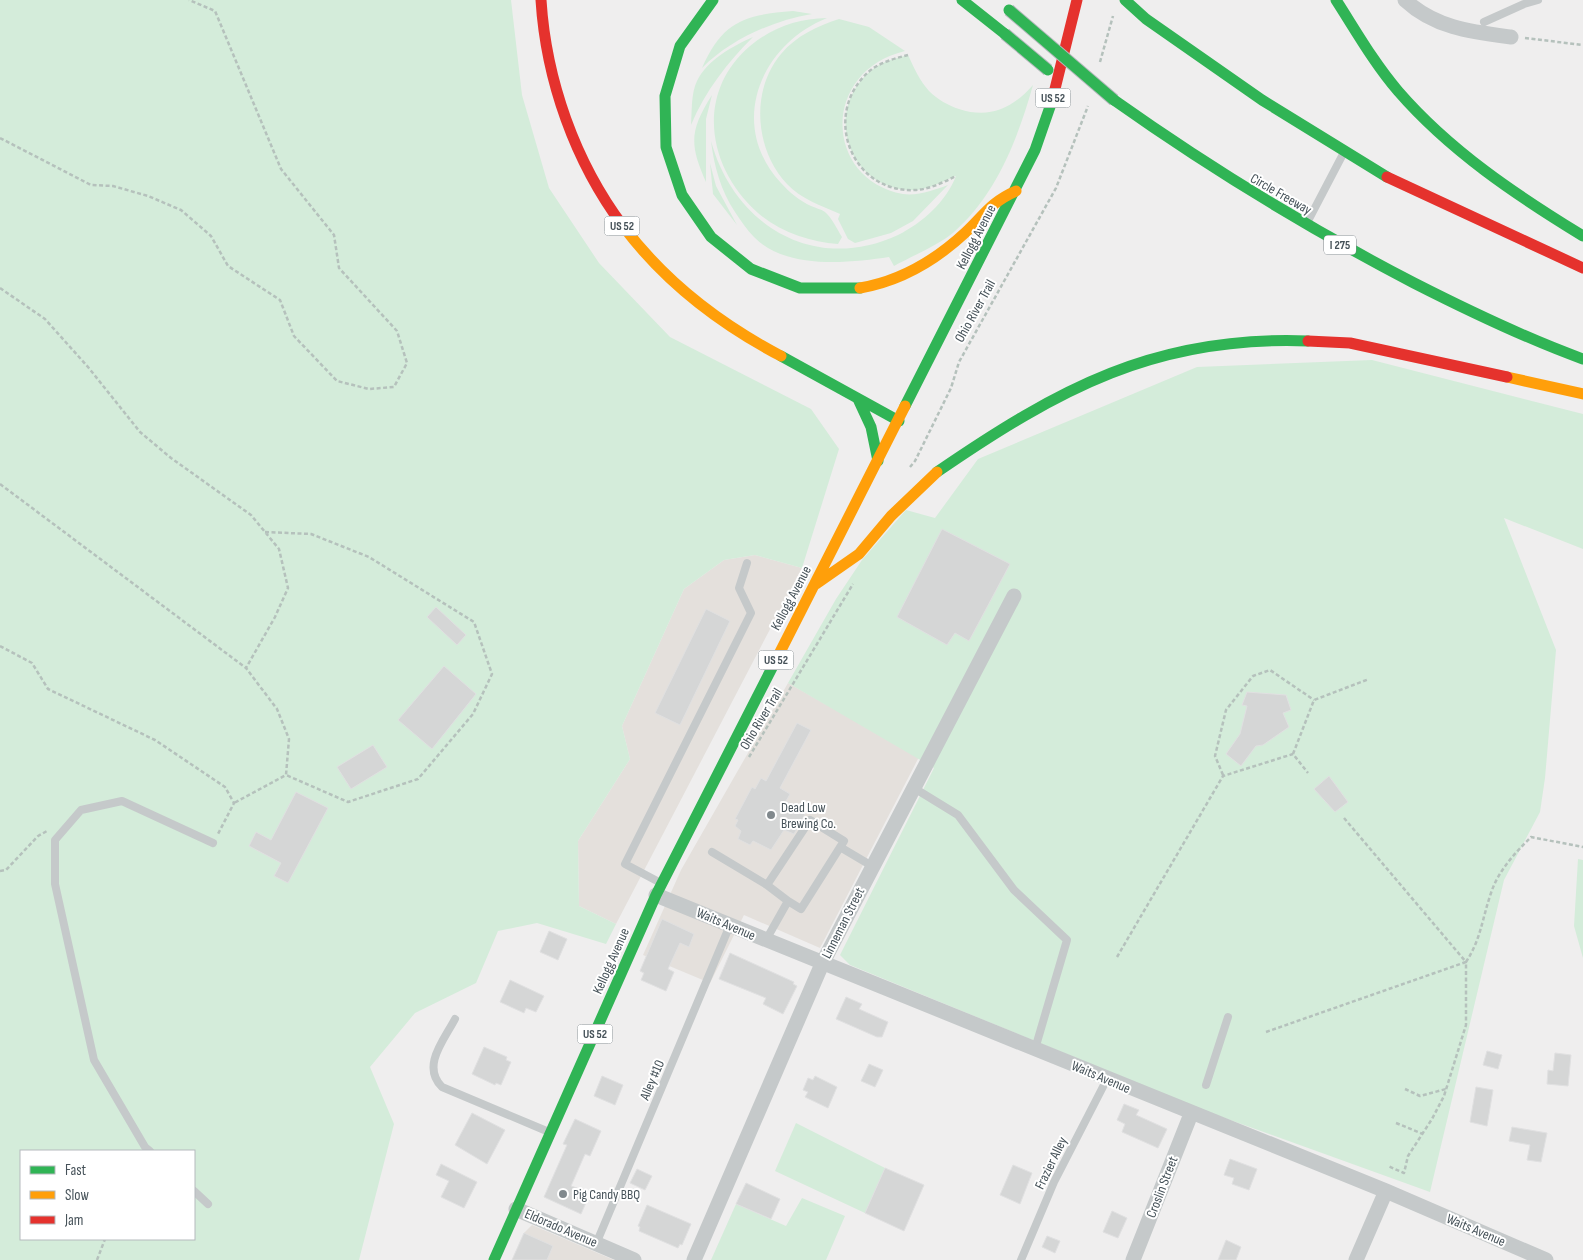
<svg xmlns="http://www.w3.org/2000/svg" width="1583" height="1260" font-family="'Sofia Sans Condensed',sans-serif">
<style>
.commercial{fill:#e4e0dc}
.green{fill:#d4ecda;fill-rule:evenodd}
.building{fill:#d5d6d6;stroke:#e0e0e1}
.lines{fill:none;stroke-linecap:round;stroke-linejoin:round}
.path{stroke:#b5c1bc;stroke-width:2.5;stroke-dasharray:4 2.5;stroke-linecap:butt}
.lane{stroke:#c5c9ca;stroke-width:8}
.street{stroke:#c5c9ca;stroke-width:15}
.fast{stroke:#30b455;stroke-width:11}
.slow{stroke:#ff9f0a;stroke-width:11}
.jam{stroke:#e5322d;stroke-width:11}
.fast-bridge-casing{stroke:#b4b9bc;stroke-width:13;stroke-linecap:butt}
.fast-bridge{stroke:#30b455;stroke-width:11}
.poi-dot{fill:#81898d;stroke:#fff;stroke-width:2}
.labels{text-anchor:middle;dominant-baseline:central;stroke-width:4;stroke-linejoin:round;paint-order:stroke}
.shield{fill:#fff;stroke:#7e868b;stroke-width:1}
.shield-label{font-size:12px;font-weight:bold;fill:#465259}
.street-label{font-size:14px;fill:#465259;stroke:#fff}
.poi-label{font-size:14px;fill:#465259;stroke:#fff;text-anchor:start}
</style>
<rect width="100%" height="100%" fill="#efeeee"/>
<path class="commercial" d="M755,555L802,568L616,924L579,906L578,841L630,759L622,726L684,589L724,560Z
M788,683L919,757L820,948L744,915L710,983L643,955L681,870Z
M532,1225L614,1260H512L524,1233Z"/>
<path class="green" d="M0,0H511L522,95L549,188L599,263L670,337L811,409L839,449L802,568L755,555L724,560L684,589L622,726L630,759L578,841L579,906L616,924L606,944L537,923L498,931L476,983L415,1013L370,1067L394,1124L359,1260H0ZM21,1151H194V1239H21Z
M793,11L812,14C772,21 731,39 702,68C723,21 744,15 793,11Z
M827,18C760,45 727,125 781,183C789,192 800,201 811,206C815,208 821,209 825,212C832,218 837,229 842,237L838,244C810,242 780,232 758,213C707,168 695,93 750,46C773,27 797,19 827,18Z
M839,19L869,27L905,51C821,71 823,179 903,194C919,196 934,190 948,185L913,221L891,233L855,243L848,239L838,219L840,214C822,206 801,199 787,184C755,150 750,91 781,54C796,36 817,26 839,19Z
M753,37C728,62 705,91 691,125C692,111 691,93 697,81C707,60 733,46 753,37Z
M908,55C914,68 920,81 929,91C937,99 949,106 959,109C989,119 1012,109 1033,85C1018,138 997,194 954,232C939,245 912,256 894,266L889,257C849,263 786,270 754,237C747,230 741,221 735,212C721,191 714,166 711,141C734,225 814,274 898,235C922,223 946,202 956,176C943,181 930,189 916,190C849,193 820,110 873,69C882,62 896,58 908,55Z
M712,95L706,119V182C689,144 690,130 712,95Z
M710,163L716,186L737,225L713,194Z
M1372,360L1583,414V549L1504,518L1556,650L1545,778L1540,812L1504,880L1430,1192L1208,1112L850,965L840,955L934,768L788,683L836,599L862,560L906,510L935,518L978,459L1197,367Z
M1578,859L1583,860V958L1574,926Z
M796,1123L885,1168L865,1213L775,1171Z
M802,1198L845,1216L826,1260H711L736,1204L786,1226Z"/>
<path class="building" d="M942,529L1010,564L969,641L955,633L947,645L897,617Z
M436,607L466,635L457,645L427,617Z
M706,609L730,621L680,725L655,713Z
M444,666L476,694L432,749L398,720Z
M1247,692L1286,695L1291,710L1283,713L1289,727L1263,745L1256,746L1241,766L1226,754L1240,734L1247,706L1242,705Z
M797,723L811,730L780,788L790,794L786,801L806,812L794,834L784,830L771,850L753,841L750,845L738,839L741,831L735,826L738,820L735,819L752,787L755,789L761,778L766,781Z
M373,745L387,767L351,789L337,767Z
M1329,776L1348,802L1335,812L1314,789Z
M296,792L328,808L288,883L274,876L281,863L249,846L256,832L271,840Z
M662,919L694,934L689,947L680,943L668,969L674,972L666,991L641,980L644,973L640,971Z
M549,931L567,939L558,960L540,952Z
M730,953L794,982L793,984L797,986L783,1014L763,1004L766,998L719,979Z
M510,980L544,996L536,1012L526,1008L524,1013L500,1002Z
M846,997L862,1004L859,1009L888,1022L882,1037H877L836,1019Z
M484,1047L507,1057L506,1060L511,1062L501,1085L496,1083L495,1085L472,1074Z
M1487,1051L1502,1055L1498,1069L1483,1065Z
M1555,1053L1571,1055L1568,1086L1547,1084L1548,1070L1553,1071Z
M869,1064L883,1070L875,1087L861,1081Z
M602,1076L623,1085L615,1105L594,1096Z
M815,1076L837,1087L828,1108L805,1097L808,1092L803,1090L808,1078L813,1080Z
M1476,1087L1493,1090L1487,1126L1470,1122Z
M1124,1104L1139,1110L1136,1115L1167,1129L1158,1148L1122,1132L1125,1124L1117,1120Z
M472,1113L505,1130L487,1164L455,1145Z
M575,1119L601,1131L590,1156L585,1154L571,1186L577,1188L575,1192L588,1198L581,1214L544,1197L567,1145L563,1144Z
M1512,1127L1547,1133L1541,1162L1527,1160L1530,1145L1509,1141Z
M1230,1159L1257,1169L1249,1190L1232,1184L1234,1178L1224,1175Z
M441,1164L477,1182L464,1208L441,1197L449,1181L436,1175Z
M1013,1165L1032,1173L1020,1204L1000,1195Z
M885,1168L924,1185L904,1231L865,1213Z
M637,1169L652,1176L645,1190L630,1183Z
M746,1183L780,1199L771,1219L736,1204Z
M647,1205L691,1224L682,1245L680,1244L678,1248L639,1231L640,1227L638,1226Z
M1112,1211L1127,1218L1118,1238L1103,1232Z
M524,1233L553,1246L547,1260H512Z
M1047,1236L1060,1241L1055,1253L1042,1247Z
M1226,1240L1241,1247L1236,1260H1218Z"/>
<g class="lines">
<path class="path" d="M1525,38L1583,45
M908,55C896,58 882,62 872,69C820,110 849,194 916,190C930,189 944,182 956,176
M1100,62L1113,16
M0,138L91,185L113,186L148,196L181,210L211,236L228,266L280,300L294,336L337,381L369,389L394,387L407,363L397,331L339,268L334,235L281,169L215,11L189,0
M0,288L45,319L88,367L140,432L171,458L251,515L279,549L288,588L275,617L246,668
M910,467L915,461L951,388L959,362L1056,188L1088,106
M0,484L246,668L277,709L289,739L286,775L234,803
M265,532L311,534L369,557L474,622L492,674L473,714L418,779L348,802L286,775
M0,646L32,663L48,689L155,740L225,787L234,803L218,834
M1293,754L1314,700L1369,679
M749,757L853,584
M1223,775L1215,756L1226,710L1253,676L1270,670L1314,700
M1344,818L1466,962C1481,939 1482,919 1491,893C1498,871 1515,853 1531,837L1583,847
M0,871L6,870L38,836L47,831
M1117,957L1223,776L1293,754L1308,773
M1266,1032L1466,962V1025L1444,1096L1432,1119L1408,1156L1404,1173L1388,1166
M1405,1089L1420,1096L1446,1089
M1396,1123L1423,1134
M97,1260L105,1239"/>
<path class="lane" d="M1484,22L1524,4L1538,0
M1308,221L1342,156
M914,788L958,815L1014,890L1067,940L1035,1049
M840,847L872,866
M712,852L767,885L810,820L844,841L801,909L788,901L766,940
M659,882L625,864L751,613L739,588L747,563
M767,885L788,901
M455,1019C444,1040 421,1066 442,1087L549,1132
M1206,1085L1228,1017
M150,1151L145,1147L94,1060L55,884V840L81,810L122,801L213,843
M194,1191L208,1204
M596,1244L730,925
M1021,1260L1054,1182L1107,1079"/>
<path class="street" d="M1405,0C1435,28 1472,32 1511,37
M656,895L1386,1191L1546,1260
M516,1209L634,1260
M694,1260L822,964L1014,596
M1133,1260L1191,1114
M1356,1260L1386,1191"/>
<path class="fast" d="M713,0L680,46L665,96L666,147L682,195L711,237L751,269L800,288H860
M962,0L1005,34
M1125,0L1146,19L1262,100L1387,177
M1336,0C1356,31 1374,63 1398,91C1450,151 1516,195 1583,236
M1114,100C1210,168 1310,229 1414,283C1469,311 1525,338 1583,359
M781,356L899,421
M858,399L871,427L878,461
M905,406L1035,150L1052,101
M937,472C1058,389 1156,335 1308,341
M494,1260L656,895L776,660"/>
<path class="slow" d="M623,226C665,282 720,324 781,356
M860,288C901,281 936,260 966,232C984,215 991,202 1016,191
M1507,377L1583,394
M816,584L859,554L891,516L937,472
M776,660L905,406"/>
<path class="jam" d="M541,0C546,80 575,162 623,226
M1052,101L1077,0
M1387,177L1583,268
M1308,341L1350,343L1507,377"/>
<defs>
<path id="fast-bridge" d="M1009,10L1114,100
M1005,34L1048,70"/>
</defs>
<use href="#fast-bridge" class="fast-bridge-casing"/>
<use href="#fast-bridge" class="fast-bridge"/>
</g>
<g class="poi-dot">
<circle cx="771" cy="815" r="5"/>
<circle cx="563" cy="1194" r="5"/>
</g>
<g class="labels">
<g class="shield">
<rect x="1035.5" y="88.5" width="35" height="19" rx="4"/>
<rect x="604.5" y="216.5" width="35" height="19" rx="4"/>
<rect x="1324" y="235.5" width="32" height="19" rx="4"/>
<rect x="758.5" y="650.5" width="35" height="19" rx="4"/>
<rect x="577.5" y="1024.5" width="35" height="19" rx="4"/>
</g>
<g class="shield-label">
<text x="1053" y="98">US 52</text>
<text x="622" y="226">US 52</text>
<text x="1340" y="245">I 275</text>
<text x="776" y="660">US 52</text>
<text x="595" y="1034">US 52</text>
</g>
<g class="street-label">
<text transform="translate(1281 194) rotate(30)">Circle Freeway</text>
<text transform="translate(976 237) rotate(-63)">Kellogg Avenue</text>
<text transform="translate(975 311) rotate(-61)">Ohio River Trail</text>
<text transform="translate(791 598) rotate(-62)">Kellogg Avenue</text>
<text transform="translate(761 719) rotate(-59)">Ohio River Trail</text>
<text transform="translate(843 923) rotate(-63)">Linneman Street</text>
<text transform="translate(726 924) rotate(23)">Waits Avenue</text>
<text transform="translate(611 961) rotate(-66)">Kellogg Avenue</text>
<text transform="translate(1101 1077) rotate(23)">Waits Avenue</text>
<text transform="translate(652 1080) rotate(-67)">Alley #10</text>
<text transform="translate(1051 1163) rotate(-64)">Frazier Alley</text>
<text transform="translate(1162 1187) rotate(-69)">Croslin Street</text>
<text transform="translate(561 1228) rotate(23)">Eldorado Avenue</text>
<text transform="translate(1476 1230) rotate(23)">Waits Avenue</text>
</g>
<g class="poi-label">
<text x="781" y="807">Dead Low<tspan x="781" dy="16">Brewing Co.</tspan></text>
<text x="573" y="1194">Pig Candy BBQ</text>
</g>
</g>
<rect x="20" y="1150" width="175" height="90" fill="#ffffff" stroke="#b5babd"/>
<rect x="30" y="1166" width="25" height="8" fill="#30b455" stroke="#b5babd"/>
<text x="65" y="1175" font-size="15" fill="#465259">Fast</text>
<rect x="30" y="1191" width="25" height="8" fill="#ff9f0a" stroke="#b5babd"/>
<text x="65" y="1200" font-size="15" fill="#465259">Slow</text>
<rect x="30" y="1216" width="25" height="8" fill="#e5322d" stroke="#b5babd"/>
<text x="65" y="1225" font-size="15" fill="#465259">Jam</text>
</svg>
